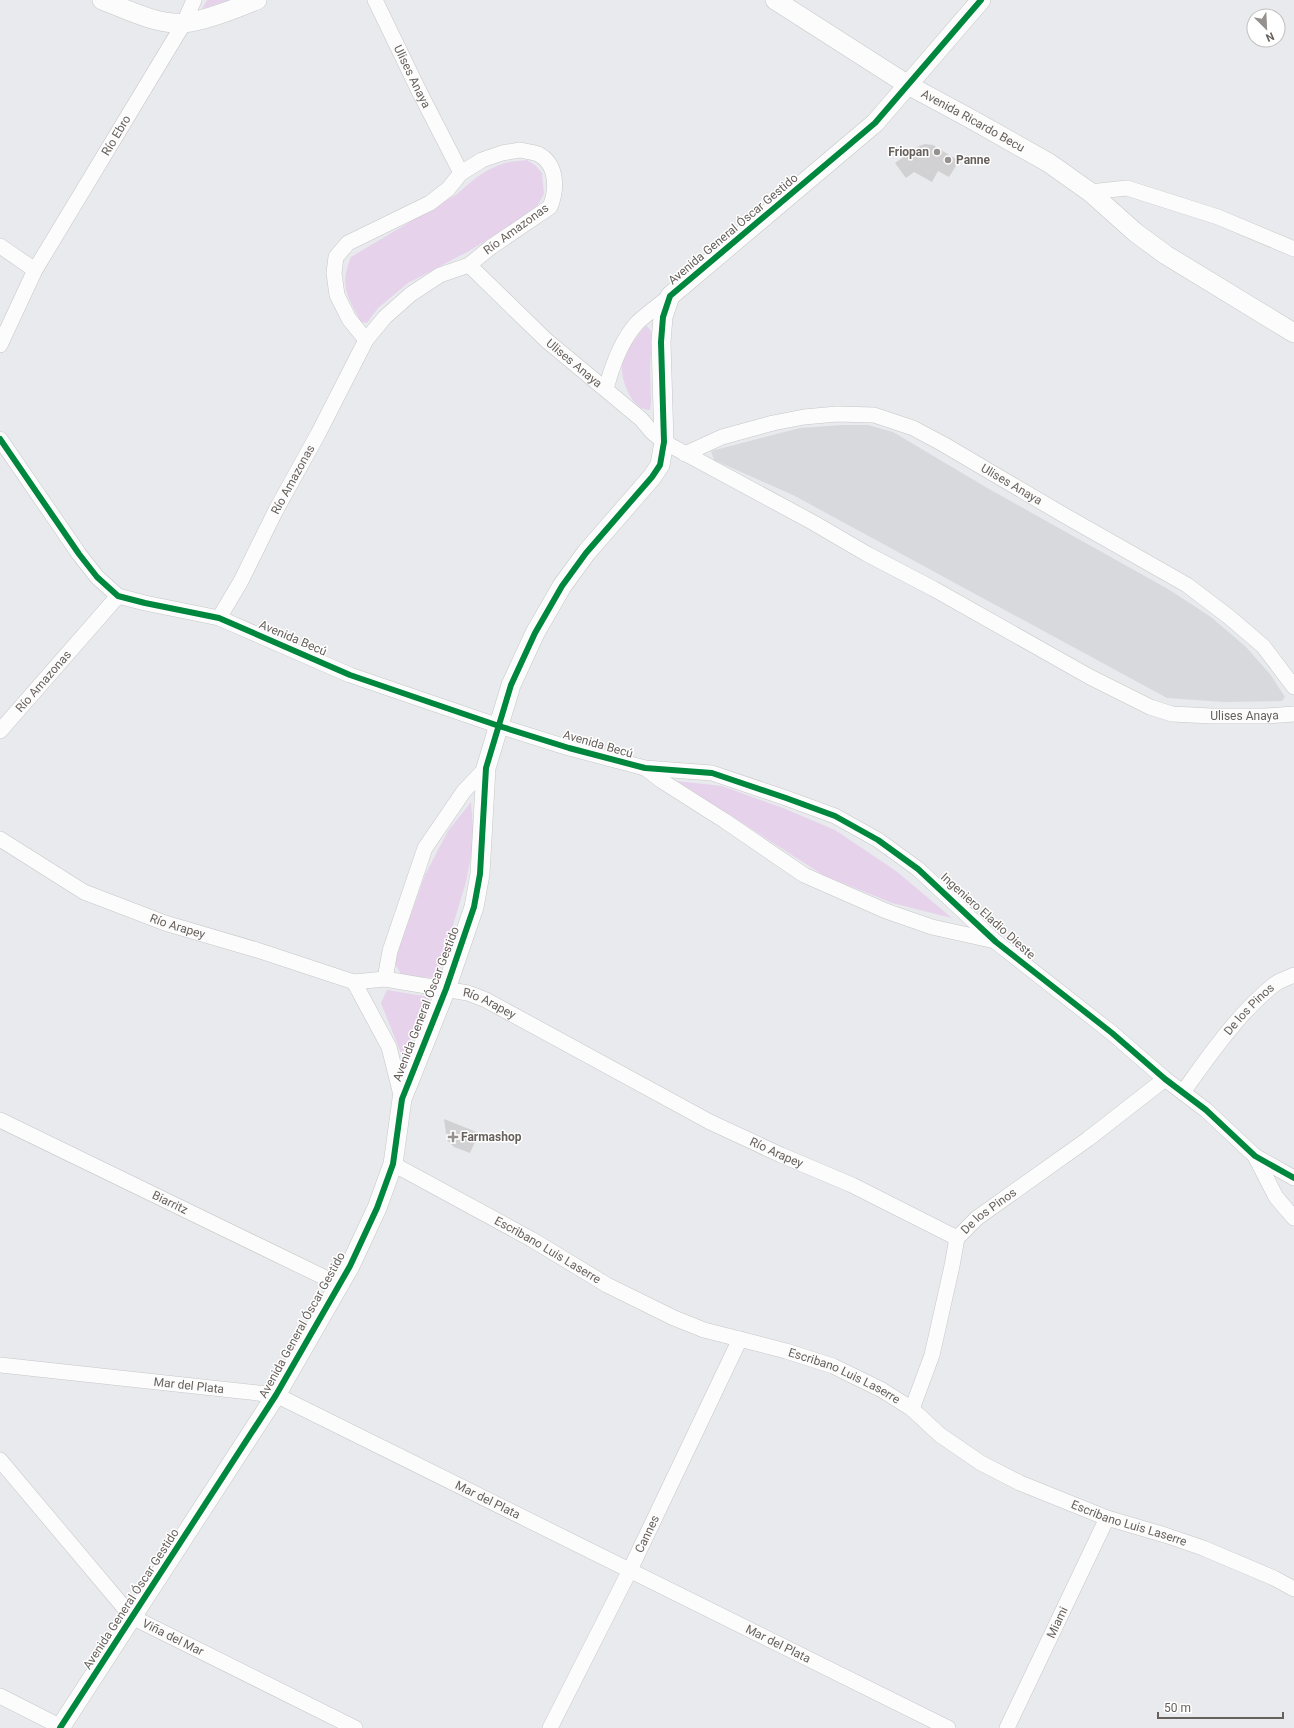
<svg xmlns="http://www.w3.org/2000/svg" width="1294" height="1728" font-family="Roboto,sans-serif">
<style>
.industrial{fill:#d8d9dd}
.green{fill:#e6d3eb}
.building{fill:#d1d1d4}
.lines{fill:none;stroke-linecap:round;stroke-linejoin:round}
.minor-casing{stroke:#c6c7c7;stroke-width:16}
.tertiary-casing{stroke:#c6c7c7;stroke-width:20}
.minor{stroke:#fcfcfc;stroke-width:15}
.tertiary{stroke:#fcfcfc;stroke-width:19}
.cycleway-casing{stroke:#fff;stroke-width:8}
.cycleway{stroke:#00873e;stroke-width:6}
.poi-dot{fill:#94918f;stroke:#fff;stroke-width:1.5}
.labels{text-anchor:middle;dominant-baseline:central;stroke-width:3;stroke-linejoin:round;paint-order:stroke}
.street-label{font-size:12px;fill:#67615d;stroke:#fff}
.poi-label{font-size:12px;font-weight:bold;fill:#67615d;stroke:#fff;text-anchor:start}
</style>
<rect width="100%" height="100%" fill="#e8eaed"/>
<path class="industrial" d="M842,425H868L893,432L989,489L1168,589L1211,617L1246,647L1270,674L1285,697L1282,701L1224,702L1167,698L793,495L714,460L711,451L800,428Z"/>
<path class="green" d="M207,0H230L202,9Z
M527,160L536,166L542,173L544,194L538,205L505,229L469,251L408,283L378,308L367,323L361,322C347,295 339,287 351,257L457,194C471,181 487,168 505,163C512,161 520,161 527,160Z
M647,326L651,331L652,344L650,363L651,402L650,410C632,411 620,379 622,364C623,356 631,344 637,337C640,333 642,328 647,326Z
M677,781L722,786L783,808L835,830L896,871L952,918L892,903L823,875Z
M471,802L474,840L466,882L437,978L402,976L394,962L425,875L448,831Z
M387,990L430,997L402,1056L381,1003Z"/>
<path class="building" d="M925,144L933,145L959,161L949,177L938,171L932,182L914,172L906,178L895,163L919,146Z
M444,1119L479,1133L470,1153L454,1147L447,1140Z"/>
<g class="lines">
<defs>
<g id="minor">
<path id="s1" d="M375,0L419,91L461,173"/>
<path d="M520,150C525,151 533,152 538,154C558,164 557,190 550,207L491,247L469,265L440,275L411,294L385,317L366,340L349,319L337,295L334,273L336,257L348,243L430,203L448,189L461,173L482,160L502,153Z"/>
<path d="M1090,192L1127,188L1218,217L1294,249"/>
<path d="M0,246L35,270"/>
<path id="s2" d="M469,265L546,340L641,419L652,432L664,442L814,523L867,554L934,589L1090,677L1150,707L1172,714L1211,716H1265L1294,714"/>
<path id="s3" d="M0,345L35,270L184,23L194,0"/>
<path d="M606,389C612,366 621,340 638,322C648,313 659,305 670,296"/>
<path d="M0,439L79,554L97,577L118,596L145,603L219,618L350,675L499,726L569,748L645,768L712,773L786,798L835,816L878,840L918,869L996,942L1112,1033L1165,1079L1206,1110L1255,1156L1294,1178"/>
<path id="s4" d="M685,454L722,437L773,423L804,417L837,414L874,415L913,428L943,444L1062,514L1187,585L1229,617L1263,646L1294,687"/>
<path id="s5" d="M219,618L241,581L276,510L318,434L366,340"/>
<path id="s6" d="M0,731L118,596"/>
<path d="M645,768L662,781L725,821L804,875L886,911L932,927L995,941"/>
<path id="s7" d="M0,839L84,892L165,923L257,950L354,982L385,979L468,993L486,1000L710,1122L781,1155L852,1185L957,1238"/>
<path d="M385,979L390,951L425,848L464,791L486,768"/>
<path d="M354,982L389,1047L402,1099"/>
<path id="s8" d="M1183,1092C1209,1056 1239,1012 1275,984C1280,980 1288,978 1294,975"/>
<path id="s9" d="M0,1120L340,1285"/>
<path d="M1255,1156L1276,1197L1294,1218"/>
<path id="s10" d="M393,1164L531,1239L607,1285L674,1318L704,1330L786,1351L833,1366L882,1390L912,1409L940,1435L981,1463L1020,1483L1107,1518L1165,1535L1203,1548L1274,1578L1294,1589"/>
<path id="s11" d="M0,1365L276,1395L948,1728"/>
<path id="s12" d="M912,1409L932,1355L952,1266L957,1238L977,1218L1088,1139L1165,1079"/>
<path id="s13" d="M0,1460L132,1617L355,1728"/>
<path d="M0,1696L61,1727"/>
<path id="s14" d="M550,1728L630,1570L740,1339"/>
<path id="s15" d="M1007,1728L1107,1518"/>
</g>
<g id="tertiary">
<path d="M102,0C127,9 156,25 184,23C206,21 236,8 257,0"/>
<path id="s16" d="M775,0L908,85L971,119L1049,163L1090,192L1136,233L1166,255L1294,333"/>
<path d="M60,1728L276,1395L350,1266L377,1208L393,1164L402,1099L446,989L474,907L480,874L486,768L511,685L535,633L562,586L586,553L652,477L660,465L664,442L661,342L663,317L670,296L875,123L981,0"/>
</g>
</defs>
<use href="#minor" class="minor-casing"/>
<use href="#tertiary" class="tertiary-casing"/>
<use href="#minor" class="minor"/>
<use href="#tertiary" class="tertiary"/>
<defs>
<path id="cycleway" d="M0,439L79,554L97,577L118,596L145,603L219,618L350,675L499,726L569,748L645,768L712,773L786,798L835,816L878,840L918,869L996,942L1112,1033L1165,1079L1206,1110L1255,1156L1294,1178
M60,1728L276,1395L350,1266L377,1208L393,1164L402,1099L446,989L474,907L480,874L486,768L511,685L535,633L562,586L586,553L652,477L660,465L664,442L661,342L663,317L670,296L875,123L981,0"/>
</defs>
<use href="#cycleway" class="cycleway-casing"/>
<use href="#cycleway" class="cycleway"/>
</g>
<g class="poi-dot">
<circle cx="937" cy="152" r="4"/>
<circle cx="948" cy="160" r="4"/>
<path d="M451 1131h4v4h4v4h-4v4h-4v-4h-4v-4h4z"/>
</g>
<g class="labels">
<g class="street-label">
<text stroke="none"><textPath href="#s1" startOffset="85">Ulises Anaya</textPath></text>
<text stroke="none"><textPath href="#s16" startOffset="232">Avenida Ricardo Becu</textPath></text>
<text stroke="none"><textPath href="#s3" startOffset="240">Río Ebro</textPath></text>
<text transform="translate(516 229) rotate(-36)">Río Amazonas</text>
<text transform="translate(733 229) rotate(-40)">Avenida General Óscar Gestido</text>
<text stroke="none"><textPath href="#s2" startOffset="144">Ulises Anaya</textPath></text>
<text stroke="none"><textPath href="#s5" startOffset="157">Río Amazonas</textPath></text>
<text stroke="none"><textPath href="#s4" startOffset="350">Ulises Anaya</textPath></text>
<text transform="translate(293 638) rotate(23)">Avenida Becú</text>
<text stroke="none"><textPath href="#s6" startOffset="66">Río Amazonas</textPath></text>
<text stroke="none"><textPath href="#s2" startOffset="913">Ulises Anaya</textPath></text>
<text transform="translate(598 744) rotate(16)">Avenida Becú</text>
<text transform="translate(988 916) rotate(42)">Ingeniero Eladio Dieste</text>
<text stroke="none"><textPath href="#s7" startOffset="199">Río Arapey</textPath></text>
<text transform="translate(426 1004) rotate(-69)">Avenida General Óscar Gestido</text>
<text stroke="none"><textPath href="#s7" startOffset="523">Río Arapey</textPath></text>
<text stroke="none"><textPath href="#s8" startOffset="106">De los Pinos</textPath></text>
<text stroke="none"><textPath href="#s7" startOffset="847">Río Arapey</textPath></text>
<text stroke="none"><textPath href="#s9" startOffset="189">Biarritz</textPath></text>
<text stroke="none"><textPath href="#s12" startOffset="219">De los Pinos</textPath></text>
<text stroke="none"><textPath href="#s10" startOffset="177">Escribano Luis Laserre</textPath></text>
<text transform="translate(302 1325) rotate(-61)">Avenida General Óscar Gestido</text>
<text stroke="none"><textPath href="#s10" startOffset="501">Escribano Luis Laserre</textPath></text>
<text stroke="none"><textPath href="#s11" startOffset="190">Mar del Plata</textPath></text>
<text stroke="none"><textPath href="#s11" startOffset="514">Mar del Plata</textPath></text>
<text stroke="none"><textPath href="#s10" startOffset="825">Escribano Luis Laserre</textPath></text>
<text stroke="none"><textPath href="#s14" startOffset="217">Cannes</textPath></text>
<text transform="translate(131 1599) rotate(-57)">Avenida General Óscar Gestido</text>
<text stroke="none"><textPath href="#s15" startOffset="117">Miami</textPath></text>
<text stroke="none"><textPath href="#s13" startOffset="251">Viña del Mar</textPath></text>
<text stroke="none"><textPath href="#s11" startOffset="838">Mar del Plata</textPath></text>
</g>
<g class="poi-label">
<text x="929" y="152" text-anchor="end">Friopan</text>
<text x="956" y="160">Panne</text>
<text x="461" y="1137">Farmashop</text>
</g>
</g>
<g transform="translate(1266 28) rotate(156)"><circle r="19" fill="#ffffff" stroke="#c2c0be"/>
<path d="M0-3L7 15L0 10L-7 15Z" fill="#94918f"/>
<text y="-6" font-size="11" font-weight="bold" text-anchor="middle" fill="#67615d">N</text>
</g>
<path d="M1158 1712v6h125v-6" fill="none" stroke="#67615d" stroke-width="2"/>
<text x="1164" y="1712" font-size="12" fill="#67615d" stroke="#ffffff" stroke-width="3" paint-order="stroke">50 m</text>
</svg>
